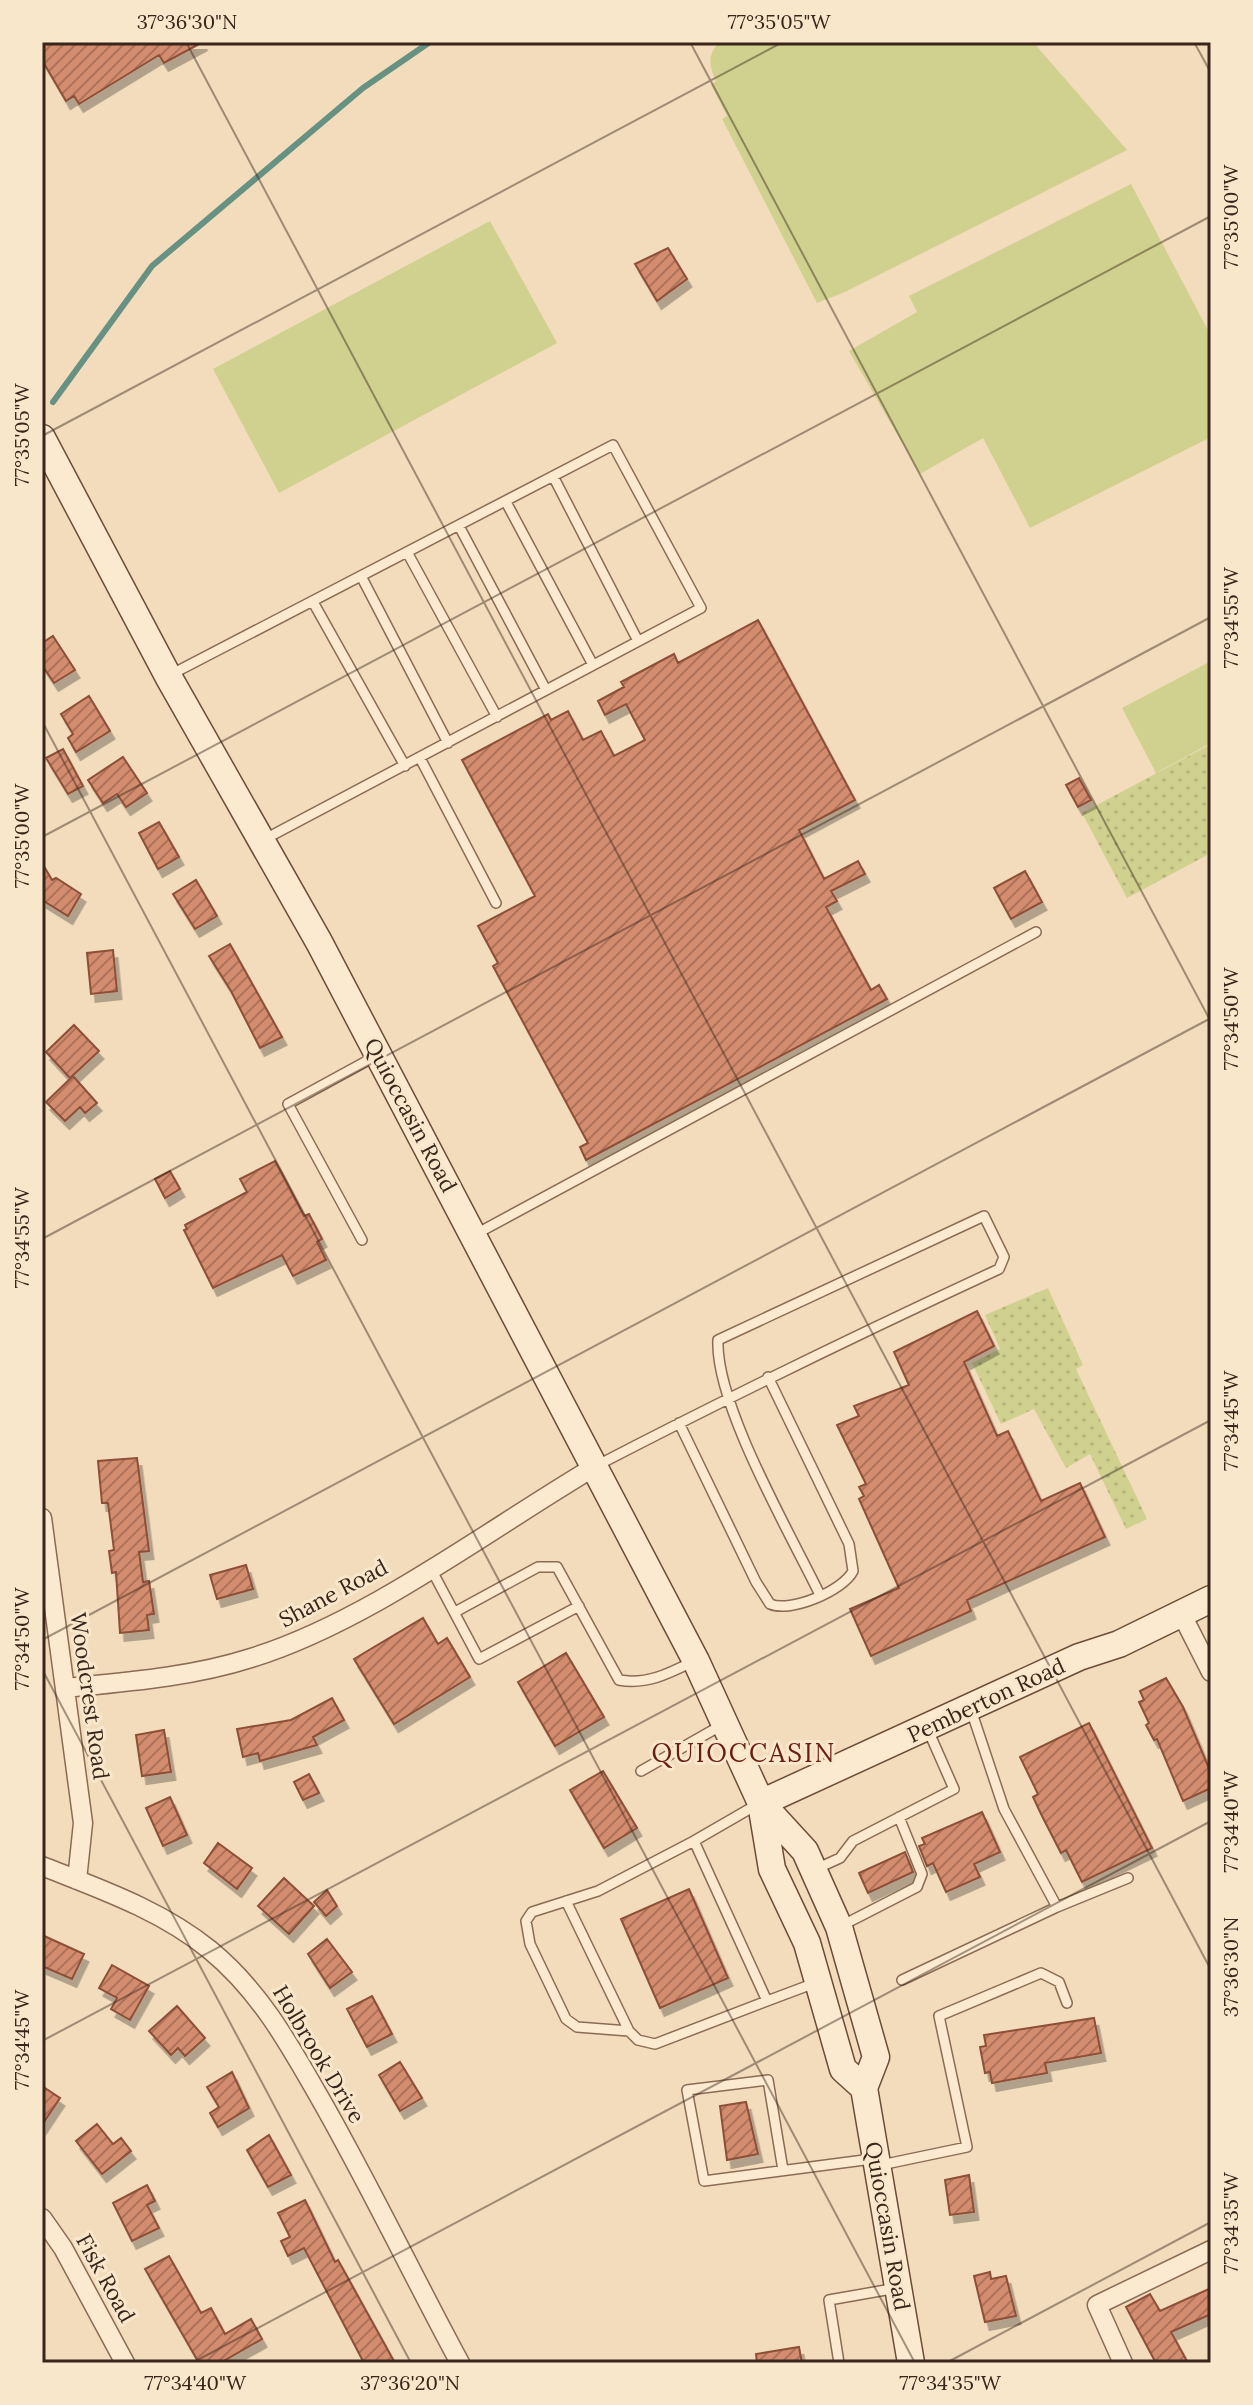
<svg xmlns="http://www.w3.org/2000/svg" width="1253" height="2405" font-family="Lora,serif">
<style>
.grass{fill:#d1d18f}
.park{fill:url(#park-dots)}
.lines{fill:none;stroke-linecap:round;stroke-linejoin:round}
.stream{stroke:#679182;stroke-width:6}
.building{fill:url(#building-hatch);stroke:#8d4f37;stroke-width:2;filter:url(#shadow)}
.lane-casing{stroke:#8b6b54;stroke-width:12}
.street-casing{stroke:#8b6b54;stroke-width:21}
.secondary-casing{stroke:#6d4c37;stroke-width:29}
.lane{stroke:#fcead0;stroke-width:9}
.street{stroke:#fcead0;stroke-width:18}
.secondary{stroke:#fcead0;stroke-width:26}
.ticks{fill:none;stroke:#39251a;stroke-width:2;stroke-opacity:0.45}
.labels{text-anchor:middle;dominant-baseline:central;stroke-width:6;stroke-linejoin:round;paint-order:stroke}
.street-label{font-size:22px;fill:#39251a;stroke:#f9e7cc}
.quarter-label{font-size:26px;letter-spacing:2px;fill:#6a1d15;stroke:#f9e7cc}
.neatline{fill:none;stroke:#39251a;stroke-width:3}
.ticks-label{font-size:20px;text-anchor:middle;fill:#39251a}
</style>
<defs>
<pattern id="park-dots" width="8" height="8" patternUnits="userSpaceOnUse" patternTransform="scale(2)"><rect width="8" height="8" fill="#d1d18f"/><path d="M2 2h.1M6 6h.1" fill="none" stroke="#b4b37b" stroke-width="1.8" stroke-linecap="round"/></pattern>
<pattern id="building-hatch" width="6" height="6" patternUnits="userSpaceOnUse" patternTransform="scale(2)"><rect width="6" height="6" fill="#d48c6e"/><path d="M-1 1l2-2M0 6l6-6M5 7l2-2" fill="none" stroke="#ad725a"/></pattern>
<filter id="shadow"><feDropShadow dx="4.5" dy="8" stdDeviation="0" flood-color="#0004"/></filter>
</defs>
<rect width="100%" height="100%" fill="#f2dcbc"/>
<path class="grass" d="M720,42H1033L1127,150L845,292L817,303L722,119L727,116L711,85L716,81C709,66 707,54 720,42Z
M1131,184L1211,336V437L1030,528L983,438L920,474L849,351L917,312L909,296Z
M490,221L557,343L279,493L213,369Z
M1211,661V743L1156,773L1122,708Z"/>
<path class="park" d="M1211,744V853L1127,898L1082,813Z
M1048,1288L1083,1365L1076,1369L1147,1519L1126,1529L1090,1454L1066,1468L1034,1409L1001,1424L972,1363L1000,1349L985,1315Z"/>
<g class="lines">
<path class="stream" d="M53,402L152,266L363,88L430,42"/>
</g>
<path class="building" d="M42,42H203L164,63L159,55L79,104L74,96L66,101L42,60Z
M668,248L687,279L657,301L635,264Z
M758,620L855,800L799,830L824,879L858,861L865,874L831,891L837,901L826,907L871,990L879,985L887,999L586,1160L580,1147L588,1143L493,966L498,963L478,926L535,896L462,760L548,714L551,720L568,711L583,740L601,731L614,756L645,740L626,704L605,715L598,701L624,687L621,682L674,654L678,663Z
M53,636L75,670L54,683L42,665V643Z
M89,696L110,731L76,752L68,738L73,734L61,714Z
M63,749L83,786L68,794L46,758Z
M123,757L147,793L126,807L117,794L103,803L88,780Z
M1079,778L1091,800L1078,807L1066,785Z
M159,822L179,857L158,869L139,833Z
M42,863L52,880L56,878L81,894L68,916L42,900Z
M1025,871L1042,902L1011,919L994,888Z
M196,880L217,916L195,929L173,894Z
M230,944L282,1037L260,1048L231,991L209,956Z
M113,950L117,991L91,994L87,953Z
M74,1025L99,1051L70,1078L46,1052Z
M73,1076L97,1103L85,1113L80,1107L65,1121L46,1102Z
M275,1161L304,1216L309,1214L322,1239L317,1242L326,1260L293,1276L282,1255L213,1288L184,1230L187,1229L185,1225L247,1192L240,1179Z
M170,1171L180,1189L165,1198L155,1179Z
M977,1311L994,1346L964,1362L997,1436L1008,1431L1041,1501L1080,1483L1105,1537L967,1600L971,1611L871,1656L850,1609L899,1588L859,1499L864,1496L859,1487L866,1484L837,1425L859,1416L854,1406L909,1385L894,1352Z
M137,1458L149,1551L139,1552L143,1582L149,1581L154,1614L147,1615L149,1630L120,1633L116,1572L112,1573L109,1551L114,1550L108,1503H102L98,1461Z
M246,1565L253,1589L217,1599L210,1575Z
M423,1618L438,1644L447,1638L470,1677L394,1724L354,1659Z
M566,1653L604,1717L555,1746L518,1682Z
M1166,1678L1183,1707L1211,1773V1788L1183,1801L1157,1739L1154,1740L1146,1725L1149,1723L1139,1702L1144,1700L1140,1691Z
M332,1698L344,1720L313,1737L317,1745L260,1761L258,1753L243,1757L237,1729L291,1720Z
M1089,1723L1152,1848L1082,1882L1066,1850L1061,1853L1041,1814L1033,1797L1038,1794L1020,1757Z
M164,1730L171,1772L142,1776L136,1735Z
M603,1771L637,1828L604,1848L570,1790Z
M309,1774L319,1793L303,1800L294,1782Z
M170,1797L187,1835L163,1846L146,1808Z
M982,1812L1000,1852L974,1864L980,1877L946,1892L933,1863L927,1866L919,1846L925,1844L922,1838Z
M218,1843L252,1868L237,1889L204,1863Z
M905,1852L913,1872L868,1893L859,1873Z
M284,1878L314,1906L289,1934L258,1906Z
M689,1889L728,1978L660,2008L621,1919Z
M327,1890L337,1906L326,1916L314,1902Z
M42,1935L84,1954L72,1979L42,1966Z
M327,1939L352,1972L330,1988L308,1954Z
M112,1965L149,1986L130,2020L111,2009L117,1998L99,1988Z
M372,1996L392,2034L367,2047L347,2009Z
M177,2006L205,2038L185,2056L178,2048L171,2055L149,2031Z
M1094,2018L1101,2053L1045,2063L1047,2073L992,2083L990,2072L985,2073L980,2047L986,2046L984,2035Z
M400,2062L422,2098L400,2111L379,2075Z
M232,2072L249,2108L218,2127L210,2113L219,2107L207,2087Z
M42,2086L60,2098L42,2125Z
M746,2102L758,2154L727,2160L720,2106Z
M97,2124L113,2144L121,2138L131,2151L102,2174L76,2141Z
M269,2135L291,2175L268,2187L247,2150Z
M969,2175L974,2212L950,2215L945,2180Z
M147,2185L155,2201L147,2205L159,2228L132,2241L113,2203Z
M305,2200L335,2262L338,2260L395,2363H364L304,2248L288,2256L281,2241L290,2237L278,2213Z
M169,2256L201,2313L211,2308L225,2334L251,2319L262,2339L220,2363H199L145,2269Z
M990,2272L991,2279L1006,2276L1016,2316L985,2322L974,2276Z
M1211,2288V2314L1171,2332L1188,2363H1156L1126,2307L1150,2294L1160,2311Z
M799,2347L802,2363H757L756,2354Z"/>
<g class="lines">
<defs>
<path id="lane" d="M553,476L638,641
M506,502L593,665
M459,526L546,690
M407,552L497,717
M361,576L448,743
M313,602L405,766
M170,675L613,445L701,608L265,839
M420,758L496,903
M474,1235L1036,932
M362,1240L288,1104L376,1056
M679,1423L756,1582L770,1604C790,1613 843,1591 853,1571L849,1544L768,1377
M596,1466C729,1397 863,1332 999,1269L1004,1257L984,1216L718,1340C715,1404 790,1533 820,1595
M430,1567L479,1659L579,1606
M455,1612L538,1567H557L619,1680C646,1685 668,1674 692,1662
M971,1710L1004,1809L1057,1907
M641,1771L722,1725
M758,1804L694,1841L767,2001L815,1983
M816,1869L840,1858L853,1841L954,1789L928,1730
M566,1901L629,2031L638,2040L655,2044L767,2001
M841,1926L917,1887L922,1874L899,1817
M902,1980L1057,1907L1128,1878
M629,2031L577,2027L566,2019L530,1944L526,1921L532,1912L598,1891L694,1841
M881,2165L967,2147L939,2016L1041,1973L1059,1982L1067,2003
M783,2170L768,2080L687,2090L704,2181L872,2159
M839,2363L829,2300L897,2288"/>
<path id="street" d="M42,1518L83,1823L77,1880
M1181,1613L1211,1672
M65,1688C126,1682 192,1677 251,1658C368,1622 489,1529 596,1466
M42,1866C100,1889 161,1910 210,1950C260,1991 289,2044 321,2100C370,2186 413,2276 460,2363
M42,2218L63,2248L125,2363
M1123,2363L1097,2305L1211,2250"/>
<path id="secondary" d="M42,438L168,676L319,942L696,1661L761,1803L772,1869L807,1943L843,2069L864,2088
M761,1803L805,1851L839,1927L876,2057L864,2088L911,2363
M761,1803L1079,1657L1119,1644L1211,1599"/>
</defs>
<use href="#lane" class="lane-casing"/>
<use href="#street" class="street-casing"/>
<use href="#secondary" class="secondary-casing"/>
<use href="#lane" class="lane"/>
<use href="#street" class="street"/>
<use href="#secondary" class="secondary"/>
</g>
<path class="ticks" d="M186,42L1211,1970M690,42L1211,1022M1194,42L1211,73M42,436L783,42M42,721L915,2363M42,837L1211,216M42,1239L1211,617M42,1640L1211,1018M42,1669L411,2363M42,2041L1211,1420M192,2363L1211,1821M946,2363L1211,2222"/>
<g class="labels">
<g class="street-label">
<text transform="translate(411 1115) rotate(62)">Quioccasin Road</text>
<text transform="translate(333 1593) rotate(-28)">Shane Road</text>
<text transform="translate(90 1696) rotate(82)">Woodcrest Road</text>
<text transform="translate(986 1700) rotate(-25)">Pemberton Road</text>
<text transform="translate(319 2054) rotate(59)">Holbrook Drive</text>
<text transform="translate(888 2226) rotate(80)">Quioccasin Road</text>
<text transform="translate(106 2278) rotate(61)">Fisk Road</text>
</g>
<g class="quarter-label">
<text x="744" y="1752">QUIOCCASIN</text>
</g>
</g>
<rect width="1253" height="2405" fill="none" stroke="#f9e7cc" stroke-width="88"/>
<rect x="44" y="44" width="1165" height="2317" class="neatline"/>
<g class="ticks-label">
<text x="187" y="29">37°36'30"N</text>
<text x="779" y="29">77°35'05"W</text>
<text transform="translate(1231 217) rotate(-90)" y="7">77°35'00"W</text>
<text transform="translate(22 435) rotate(-90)" y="7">77°35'05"W</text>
<text transform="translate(1231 618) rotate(-90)" y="7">77°34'55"W</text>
<text transform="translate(22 836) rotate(-90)" y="7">77°35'00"W</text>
<text transform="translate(1231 1019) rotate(-90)" y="7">77°34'50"W</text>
<text transform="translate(22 1238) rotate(-90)" y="7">77°34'55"W</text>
<text transform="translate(1231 1421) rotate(-90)" y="7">77°34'45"W</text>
<text transform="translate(22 1639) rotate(-90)" y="7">77°34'50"W</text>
<text transform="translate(1231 1822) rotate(-90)" y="7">77°34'40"W</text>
<text transform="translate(1231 1967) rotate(-90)" y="7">37°36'30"N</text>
<text transform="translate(22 2040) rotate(-90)" y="7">77°34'45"W</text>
<text transform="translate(1231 2223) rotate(-90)" y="7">77°34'35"W</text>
<text x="195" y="2390">77°34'40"W</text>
<text x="410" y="2390">37°36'20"N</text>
<text x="950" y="2390">77°34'35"W</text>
</g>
</svg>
